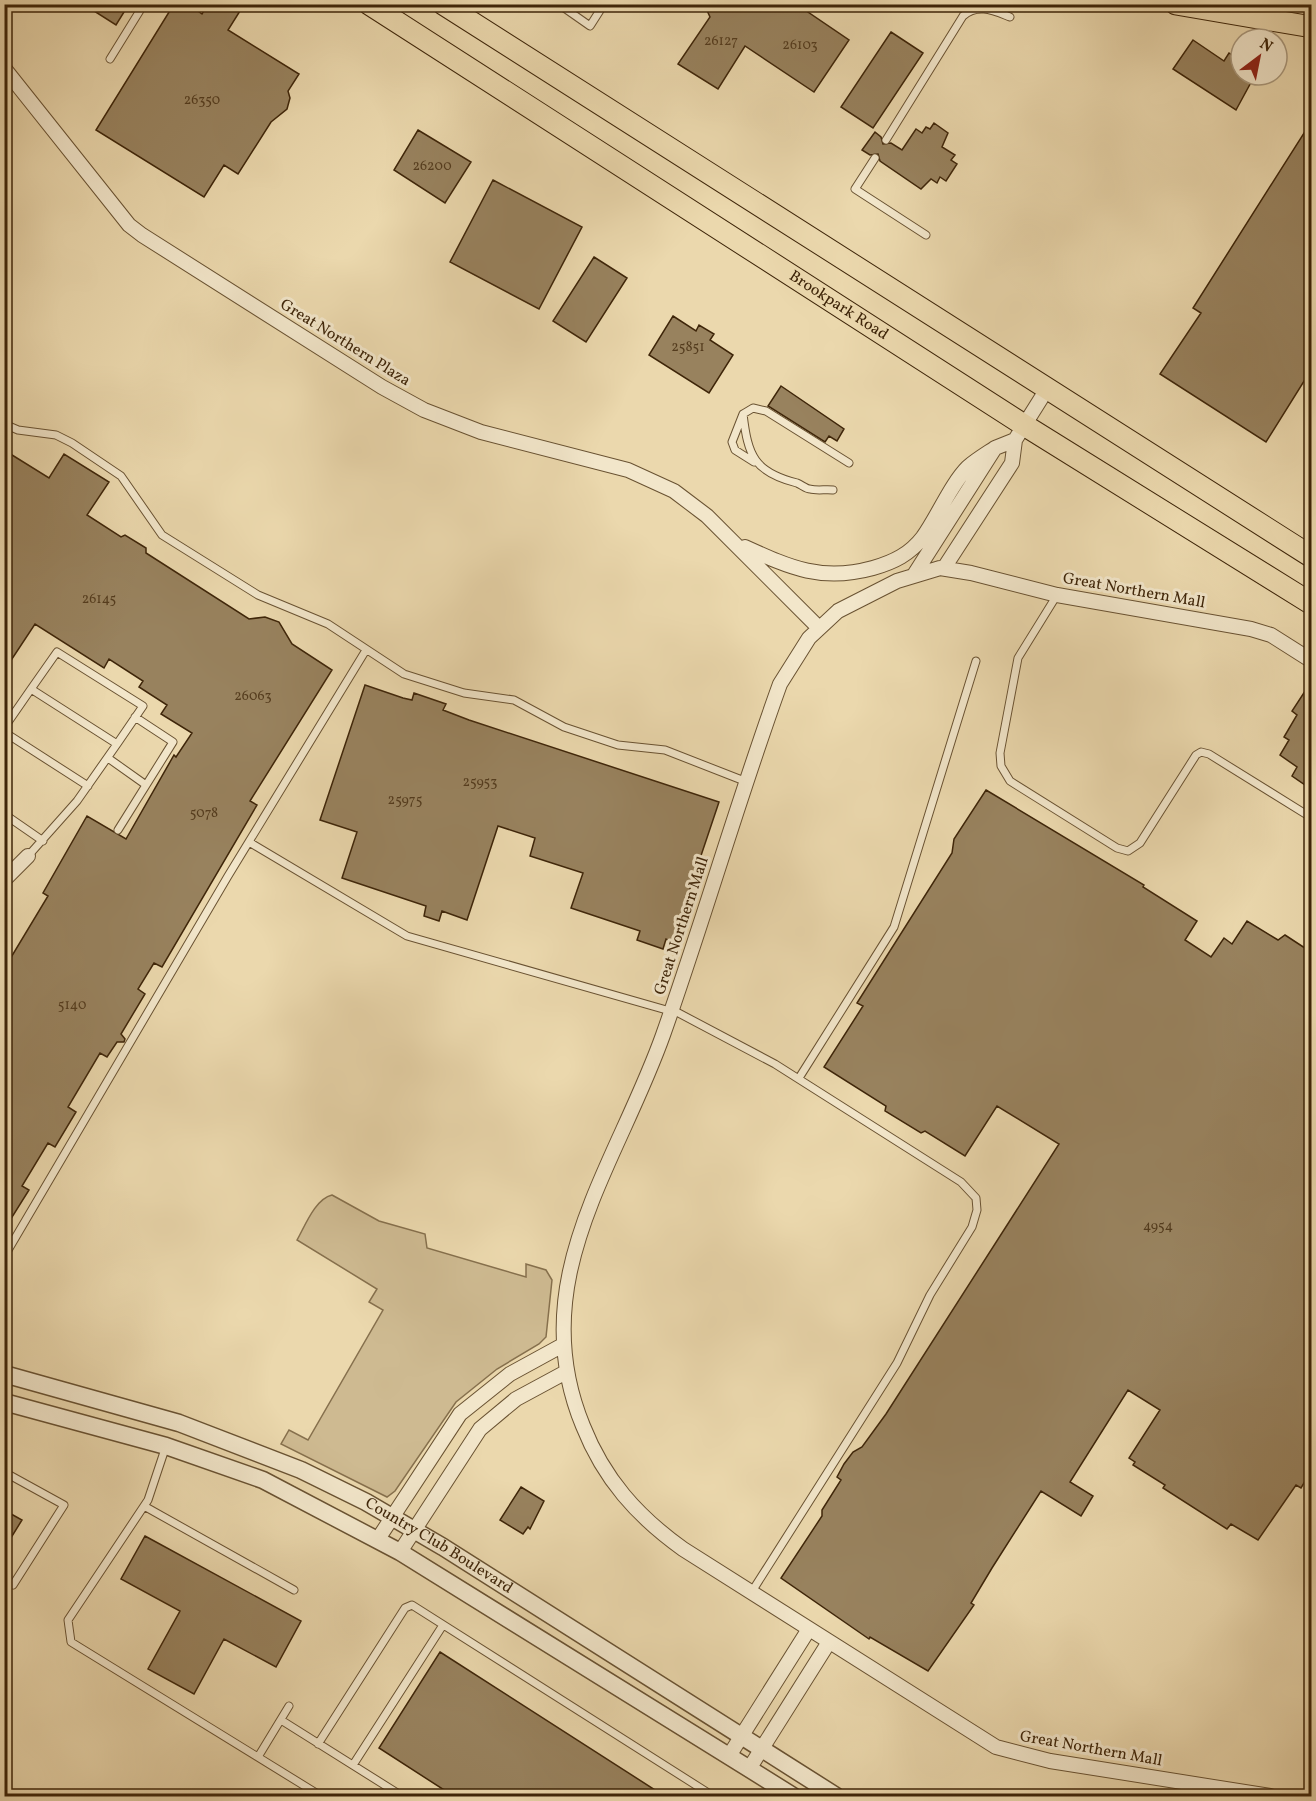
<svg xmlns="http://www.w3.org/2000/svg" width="1316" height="1801" font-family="Vollkorn,serif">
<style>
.green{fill:#ceba91;stroke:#86704d;stroke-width:1.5}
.building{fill:#98825e;stroke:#3e2509;stroke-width:1.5}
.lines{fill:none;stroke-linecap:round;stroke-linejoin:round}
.service-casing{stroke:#695232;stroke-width:9}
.minor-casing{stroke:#695232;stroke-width:16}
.tertiary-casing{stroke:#695232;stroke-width:19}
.primary-casing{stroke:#3e2509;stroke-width:23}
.service{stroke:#f2e6ca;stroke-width:7}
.minor{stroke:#f2e6ca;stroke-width:14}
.tertiary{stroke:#f2e6ca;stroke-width:16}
.primary{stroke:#ebd8ad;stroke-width:21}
.labels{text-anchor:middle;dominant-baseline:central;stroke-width:6;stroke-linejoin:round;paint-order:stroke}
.number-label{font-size:14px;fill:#543c1e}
.street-label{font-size:16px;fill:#3e2509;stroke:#f2e6ca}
</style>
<rect width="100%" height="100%" fill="#ebd8ad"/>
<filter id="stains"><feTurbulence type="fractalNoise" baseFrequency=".00333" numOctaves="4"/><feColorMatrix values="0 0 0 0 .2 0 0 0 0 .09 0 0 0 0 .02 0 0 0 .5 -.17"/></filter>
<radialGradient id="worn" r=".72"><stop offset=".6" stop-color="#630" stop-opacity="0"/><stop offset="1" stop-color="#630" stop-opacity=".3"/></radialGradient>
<path class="green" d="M332,1195L379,1221L425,1234L427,1248L526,1277V1264L546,1270L552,1280L546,1337L539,1344L497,1369L456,1402L395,1491L387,1497L281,1444L289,1430L308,1440L383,1310L369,1302L377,1289L297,1240C305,1226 315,1199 332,1195Z"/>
<path class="building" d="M83,4H129L116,25Z
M174,4H188L202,14L208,4H229L240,11L228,30L299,74L288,91L290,98L287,109L271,122L238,174L224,165L204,197L96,130Z
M704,4H796L849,40L814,92L745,46L718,89L678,64L710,17Z
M891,32L923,53L873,128L841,107Z
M1193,40L1224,61L1229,53L1241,61V75H1255L1236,110L1173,69Z
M1311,122V370L1266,442L1160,374L1201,313L1193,308Z
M934,123L948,133L942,147L955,155L951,160L957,164L946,181L940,177L937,183L931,179L921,189L880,161L878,154L870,155L862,150L875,132L881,137L883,144L891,143L902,150L916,129L922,133L926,127L930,129Z
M418,130L471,162L445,203L394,170Z
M493,180L582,227L539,309L450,262Z
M594,257L627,278L586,342L553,321Z
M673,316L696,331L699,325L714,334L710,340L733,355L709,393L649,355Z
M781,386L844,429L837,441L829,436L825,442L768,406Z
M4,450L49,478L64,454L109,482L87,515L121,537L125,535L146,548V553L249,619L265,617L279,622L292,644L332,670L250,801L257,805L162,967L154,963L138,989L145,994L121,1034L125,1039L124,1042H117L107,1057L100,1053L68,1107L76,1112L55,1147L48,1143L22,1186L29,1190L4,1230V969L48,896L43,893L87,816L126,839L174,755L176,757L192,733L161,714L167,705L139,687L143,681L109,659L104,668L35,624L4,671Z
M1311,682V789L1292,776L1297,767L1280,755L1289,740L1284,737L1297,715L1292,711Z
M365,685L403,698L412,700L414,693L446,704L443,710L469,720L719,802L672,942L666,939L663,949L637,940L640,931L571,908L583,873L530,856L535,838L498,826L467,920L442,911L439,921L424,916L426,906L342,878L357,832L320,820Z
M986,790L1144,885L1143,887L1197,921L1185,940L1211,957L1224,938L1232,944L1247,921L1278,940L1285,935L1311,952V1461L1306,1470L1310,1473L1301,1488L1296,1485L1258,1540L1231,1524L1227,1529L1163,1488L1165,1485L1133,1465L1135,1462L1129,1458L1160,1410L1128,1390L1070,1482L1093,1496L1081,1516L1041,1491L992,1568L971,1603L974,1605L928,1671L870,1637L869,1639L781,1578L822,1516V1510L841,1480L837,1477L844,1464L853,1452L862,1447L886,1414L1059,1144L997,1106L965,1156L925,1131L921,1133L885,1111L886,1106L824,1067L863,1006L857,1003L952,853L954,839Z
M521,1487L544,1501L530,1529L528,1527L523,1534L500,1520Z
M4,1510L22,1520L4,1549Z
M145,1536L301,1621L276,1667L224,1639L194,1694L148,1669L180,1611L121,1579Z
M440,1652L666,1797H455L379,1748Z"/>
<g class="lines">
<defs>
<path id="service" d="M560,5L590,26L604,4
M110,59L144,4
M886,140L963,16C978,3 994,11 1010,17
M875,158L855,189L926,235
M743,414L732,442L735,450L754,462
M4,424L18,430L56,435L72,443L121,476L162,535L258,595L328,624L404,674L464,693L514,700L564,727L618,745L665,750L747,782
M833,490C826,489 817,491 810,489C806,489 802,485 797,483C754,472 748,456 743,414L753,408L766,411L849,463
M1057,595L1018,658L1000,753L1001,766L1010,781L1117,848L1128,851L1140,843L1196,755L1201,752L1209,754L1312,818
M31,689L57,652L143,706L117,744
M4,728L31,689L117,744L77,801L28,856
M4,732L88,786
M108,758L146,785
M4,814L43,841
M118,830L173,742L135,717
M249,842L407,936L670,1011
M671,1009L775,1064L961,1182L976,1198L977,1210L972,1227L930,1295L897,1363L751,1593
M799,1078L894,927L976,661
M4,1257L228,876L366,650
M166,1446L148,1500L68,1620L71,1642L321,1796
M4,1472L64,1505L13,1585
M144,1506L294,1590
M281,1720L402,1796
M318,1744L405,1608L412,1605L713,1796
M258,1757L289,1706
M353,1765L443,1625"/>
<path id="minor" d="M4,68L129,225L142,235L382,387L424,410L481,432L628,470L674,491L707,516L819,628
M745,547C791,568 822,582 873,568C894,562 910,554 923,537C938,516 951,484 968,467C976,460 986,454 995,448
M944,568L1012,463L1015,440L1047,389
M914,575L995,448L1015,440
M4,880L28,856
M378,1539L460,1414L510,1374L563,1345
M400,1552L480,1429L516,1399L566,1372
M729,1756L809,1629
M749,1769L829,1642
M1270,1796L1050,1761L996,1747L683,1549C637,1516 604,1479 583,1426C523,1281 616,1167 663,1035C704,919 738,800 780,684L809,638L838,611L897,581L940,568L971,573L1057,595L1251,629L1271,635L1312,661"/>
<g id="tertiary">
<path id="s1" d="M4,1374L179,1423L301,1470L366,1502L443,1547L836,1796"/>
<path d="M4,1402L166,1446L263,1480L400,1552L793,1796"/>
</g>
<g id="primary">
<path id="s2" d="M369,4L1024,425L1312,604"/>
<path d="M443,4L1312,557"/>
<path d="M1176,4L1312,27"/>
</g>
</defs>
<use href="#service" class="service-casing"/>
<use href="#minor" class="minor-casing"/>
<use href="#tertiary" class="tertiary-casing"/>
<use href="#primary" class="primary-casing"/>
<use href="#service" class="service"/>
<use href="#minor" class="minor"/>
<use href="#tertiary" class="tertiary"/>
<use href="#primary" class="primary"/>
</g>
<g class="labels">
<g class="number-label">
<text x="721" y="41">26127</text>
<text x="800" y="45">26103</text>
<text x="202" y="100">26350</text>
<text x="432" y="166">26200</text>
<text x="688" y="347">25851</text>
<text x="99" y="599">26145</text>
<text x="253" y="696">26063</text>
<text x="480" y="782">25953</text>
<text x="405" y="800">25975</text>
<text x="204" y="813">5078</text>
<text x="72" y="1005">5140</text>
<text x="1158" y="1226">4954</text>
</g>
<g class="street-label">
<text stroke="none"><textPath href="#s2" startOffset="558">Brookpark Road</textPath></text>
<text transform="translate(345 343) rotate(32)">Great Northern Plaza</text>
<text transform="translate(1134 591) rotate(10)">Great Northern Mall</text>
<text transform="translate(682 926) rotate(-72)">Great Northern Mall</text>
<text stroke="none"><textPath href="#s1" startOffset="470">Country Club Boulevard</textPath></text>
<text transform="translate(1091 1749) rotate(10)">Great Northern Mall</text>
</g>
</g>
<rect width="1316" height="1801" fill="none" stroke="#ebd8ad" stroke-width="24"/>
<rect x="6" y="6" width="1304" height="1789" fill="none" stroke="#3e2509" stroke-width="3"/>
<rect x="12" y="12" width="1292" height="1777" fill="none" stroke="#3e2509" stroke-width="1.5"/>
<g transform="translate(1259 57) rotate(32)"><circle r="28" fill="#f2e6ca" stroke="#aa997d" stroke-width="1.5"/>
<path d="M0-4.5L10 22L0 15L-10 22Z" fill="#8f2418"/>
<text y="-9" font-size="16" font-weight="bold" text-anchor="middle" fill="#3e2509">N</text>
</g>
<rect width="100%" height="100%" filter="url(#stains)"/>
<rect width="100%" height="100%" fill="url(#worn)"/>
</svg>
